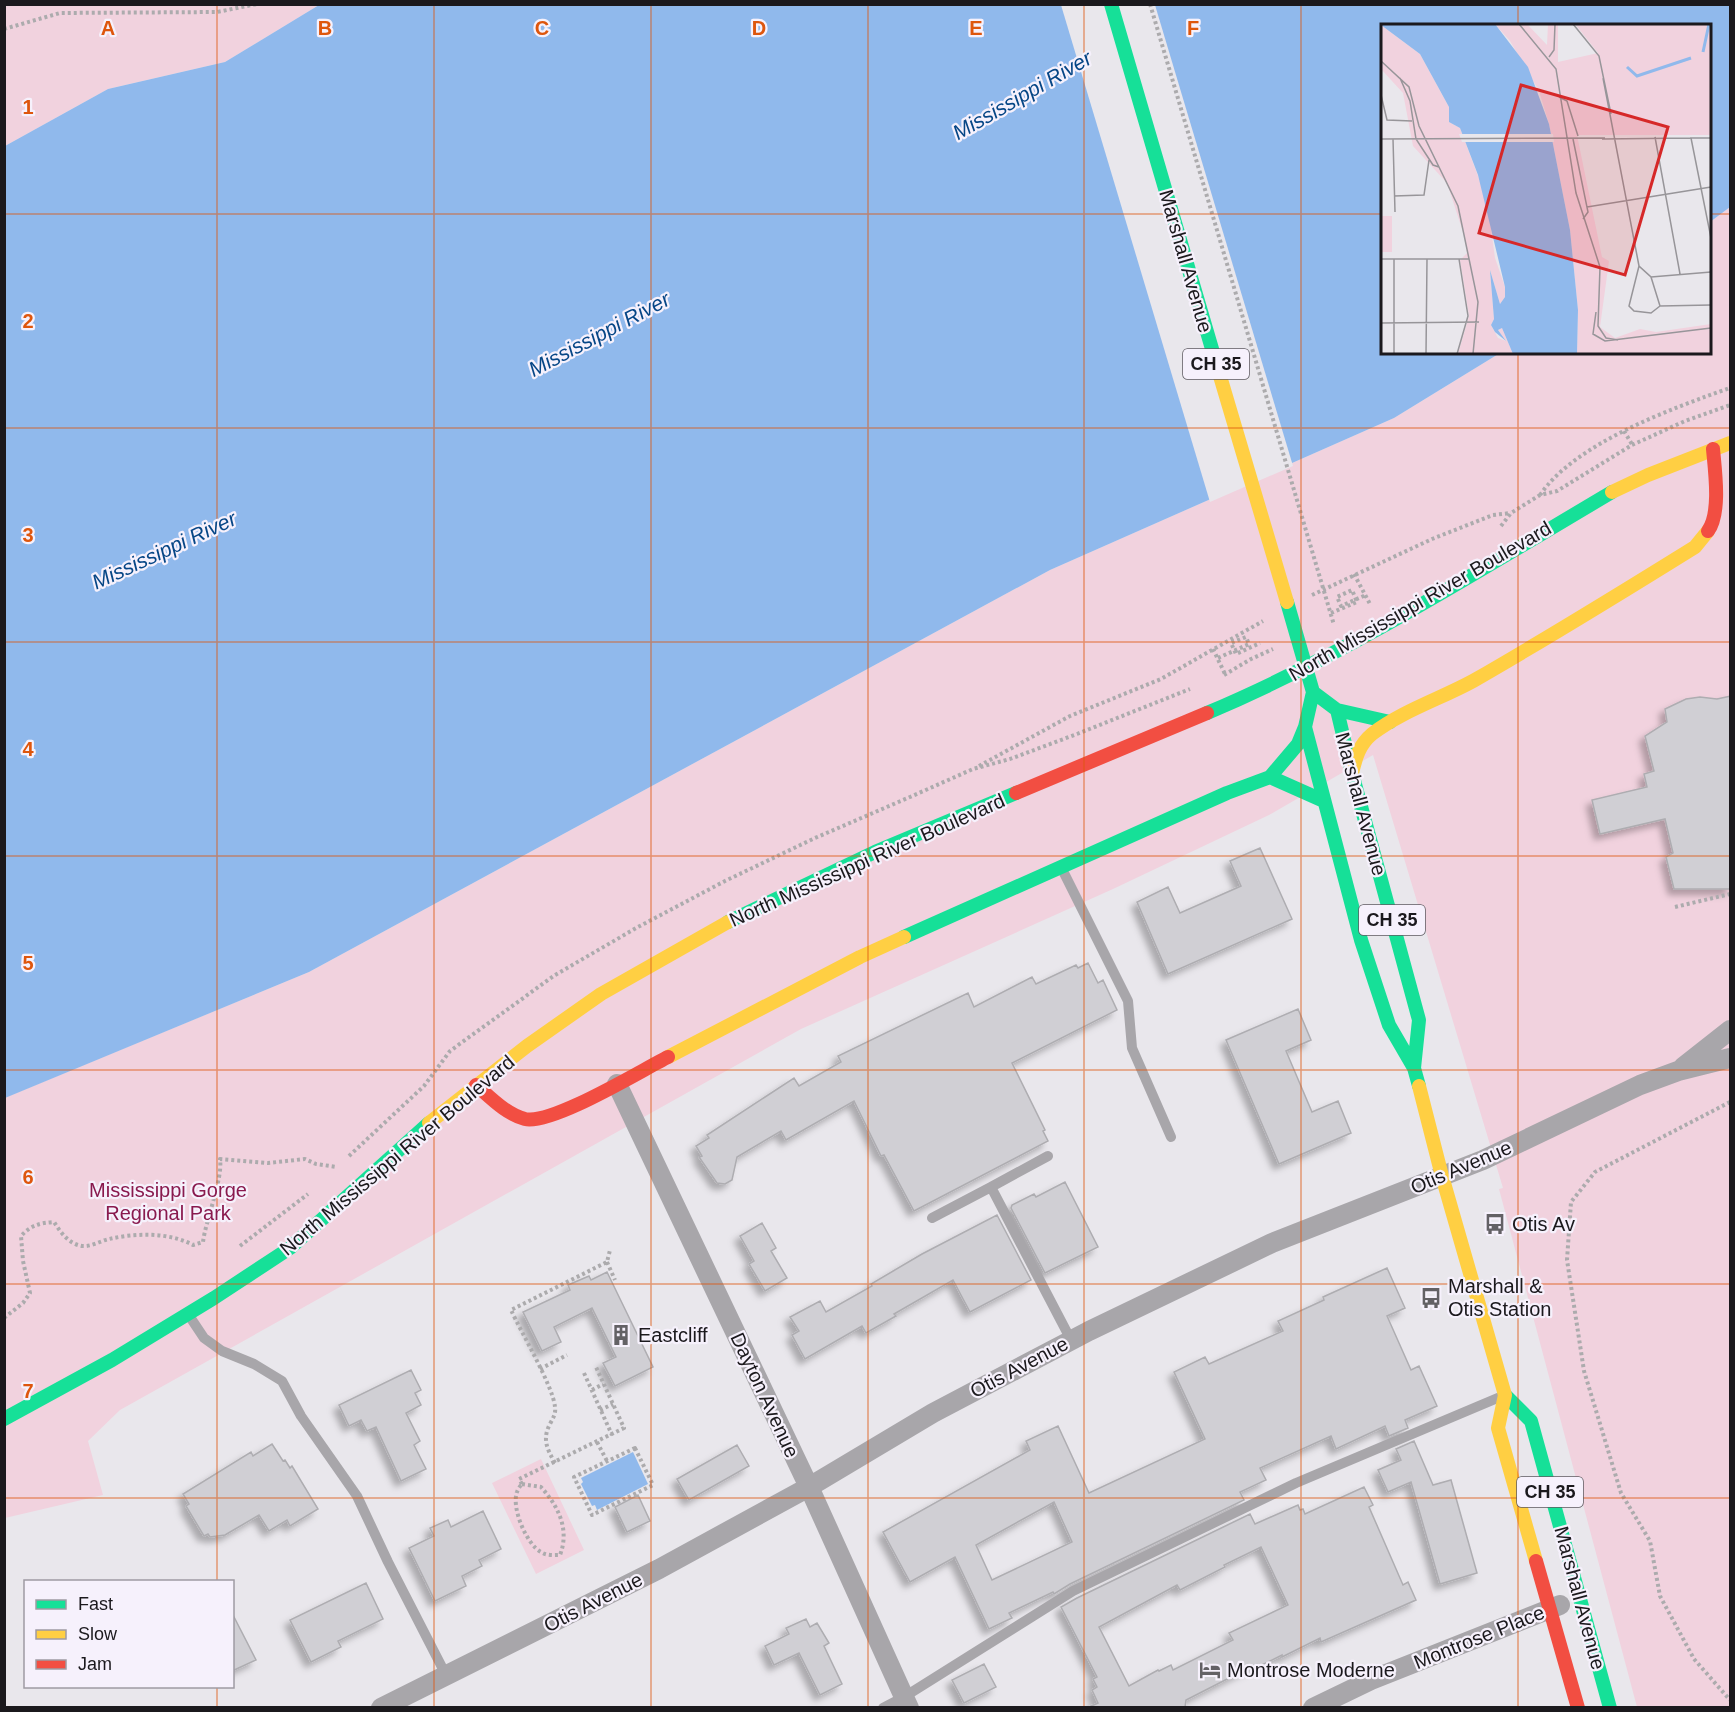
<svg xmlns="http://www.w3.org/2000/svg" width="1735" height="1712" font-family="Arial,sans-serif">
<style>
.green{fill:#f1d2de}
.water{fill:#90b9ec}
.pier{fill:#e9e7ec}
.building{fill:#d0cfd4;stroke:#aeadb1;stroke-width:1.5;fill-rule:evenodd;filter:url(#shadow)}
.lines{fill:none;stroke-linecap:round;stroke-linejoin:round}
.path{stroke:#acabad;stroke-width:4;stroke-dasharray:3 3;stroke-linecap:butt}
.lane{stroke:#a8a6aa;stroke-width:10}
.street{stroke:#a8a6aa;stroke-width:20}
.fast{stroke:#16e098;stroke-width:14}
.slow{stroke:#ffcf43;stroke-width:14}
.jam{stroke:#f24e42;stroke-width:14}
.grid{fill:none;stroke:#de560d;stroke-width:1.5;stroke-opacity:0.55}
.labels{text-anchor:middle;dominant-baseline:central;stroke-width:4.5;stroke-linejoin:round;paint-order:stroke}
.shield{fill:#f6f1fc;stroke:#5d5a60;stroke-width:1.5}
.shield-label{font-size:18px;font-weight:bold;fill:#1b191d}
.street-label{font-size:20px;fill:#1b191d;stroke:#f6f1fc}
.park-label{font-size:20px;fill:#891a4e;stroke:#f6f1fc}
.poi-label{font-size:20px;fill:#1b191d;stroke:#f6f1fc;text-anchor:start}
.water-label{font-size:21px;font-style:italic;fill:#064686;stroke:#f6f1fc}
.inset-river{fill:none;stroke:#90b9ec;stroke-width:3}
.inset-road{fill:none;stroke:#979599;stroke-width:1.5}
.view{fill:#d62828;fill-opacity:0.15;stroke:#d62828;stroke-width:3}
.inset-edge{fill:none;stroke:#1b191d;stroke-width:3}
.grid-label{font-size:20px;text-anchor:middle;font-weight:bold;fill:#de560d;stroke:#f6f1fc;stroke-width:4.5;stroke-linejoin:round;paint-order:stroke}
</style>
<defs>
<filter id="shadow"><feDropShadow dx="-5.5" dy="5.5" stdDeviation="3" flood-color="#0004"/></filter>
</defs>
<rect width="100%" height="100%" fill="#e9e7ec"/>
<path class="green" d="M5,5H319L225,62L108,89L5,146Z
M1730,207V1707H1637L1499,1189L1503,1188L1373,755L1269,815L1113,889L801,1029L120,1410L88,1441L103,1495L5,1518L4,1098L309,972L1050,570L1394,418L1500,353L1710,352V222Z
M541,1459L584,1550L536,1574L492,1483Z"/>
<path class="water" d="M319,5H1730V207L1710,222V26H1382V352L1500,353L1394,418L1050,570L309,972L5,1098V146L108,89L225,62Z
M633,1452L648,1484L597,1510L595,1505L592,1506L581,1484L583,1482L581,1478Z"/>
<path class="pier" d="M1061,5H1155L1293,466L1210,502Z"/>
<path class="building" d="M1731,696V889H1674L1666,857L1673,853L1665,819L1600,834L1592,800L1647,787L1644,774L1654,771L1645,736L1667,722L1665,709L1686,699L1700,697L1717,699Z
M1260,848L1292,919L1168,974L1137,902L1168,887L1180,913L1241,886L1230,861Z
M1088,963L1098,983L1103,980L1117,1010L1012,1063L1045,1130L1043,1131L1048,1141L914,1211L884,1155L881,1156L854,1101L786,1140L781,1131L737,1157L732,1180L725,1184L717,1183L699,1157L702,1156L696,1146L709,1138L707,1135L794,1078L799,1086L841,1062L838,1056L968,993L974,1007L1032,977L1036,984L1076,965L1078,968Z
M1298,1009L1311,1040L1286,1051L1312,1112L1338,1101L1351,1133L1279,1164L1226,1040Z
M1065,1182L1098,1247L1045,1273L1011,1208L1012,1205L1034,1194L1036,1197Z
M997,1215L1031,1280L970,1312L953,1280L894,1314L896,1316L866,1333L862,1326L805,1359L792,1335L799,1331L790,1317L820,1301L826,1312L872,1286L871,1284L922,1254Z
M762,1223L776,1248L771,1251L787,1278L765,1291L749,1264L754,1261L740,1236Z
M1387,1268L1405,1308L1387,1316L1411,1370L1419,1366L1437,1406L1405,1420L1408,1428L1389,1436L1385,1426L1336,1449L1331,1436L1260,1468L1266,1480L1240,1492L1244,1500L1070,1584L1054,1594L1053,1592L1009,1613L1012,1618L989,1629L955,1557L910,1582L883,1532L1030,1450L1026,1441L1058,1426L1089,1493L1205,1439L1174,1372L1205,1357L1209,1364L1283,1331L1278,1321L1324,1300L1323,1297ZM1054,1502L1072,1542L992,1580L976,1545Z
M607,1272L653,1367L615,1386L603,1363L616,1357L592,1308L554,1327L561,1342L542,1351L523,1312L570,1290L568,1285L589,1276L591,1280Z
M411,1370L421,1390L415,1393L421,1405L406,1413L420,1441L414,1445L426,1469L401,1481L376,1427L367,1431L361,1420L349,1426L339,1405Z
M1414,1441L1433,1485L1451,1480L1477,1573L1440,1584L1411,1482L1388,1492L1378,1470L1401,1460L1396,1449Z
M272,1444L283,1461L285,1460L290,1468L292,1466L318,1509L290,1526L287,1520L269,1531L259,1515L225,1535L210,1537L208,1534L204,1536L186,1506L189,1504L183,1494L251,1452L253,1456Z
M737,1445L749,1466L689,1500L677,1479Z
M1364,1487L1373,1505L1369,1507L1403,1585L1408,1582L1416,1600L1321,1642L1320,1638L1282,1657V1655L1258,1667L1257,1664L1237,1674L1186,1700L1185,1707H1089L1098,1703L1092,1690L1097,1687L1093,1679L1097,1677L1061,1607L1077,1598L1250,1514L1255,1524L1298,1505L1300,1510L1303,1509L1305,1514ZM1261,1547L1288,1605L1229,1633L1233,1640L1173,1670L1171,1665L1159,1671L1158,1670L1129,1686L1099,1627L1177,1585L1180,1590L1225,1567L1224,1565Z
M638,1495L650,1521L627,1532L615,1507Z
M483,1511L501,1549L479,1560L482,1566L462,1576L466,1586L435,1601L409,1548L434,1536L430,1528L448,1520L451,1527Z
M366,1583L383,1619L338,1641L341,1647L311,1662L290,1620Z
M232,1613L256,1660L232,1671Z
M806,1619L810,1627L817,1623L829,1643L824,1646L842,1684L820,1695L799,1653L774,1665L765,1646L789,1634L786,1628Z
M984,1664L996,1687L964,1703L952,1680Z"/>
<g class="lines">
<path class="path" d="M1150,4L1334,625
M4,29L60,13L217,12L257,4
M1624,431L1633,446
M1540,495C1575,443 1673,408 1730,388
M1501,526L1511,513L1540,495L1557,491L1632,445L1685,421L1730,405
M1354,574L1370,604
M1312,595L1432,539L1493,515L1511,513
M1331,613L1357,602L1352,590L1337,597L1341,606L1366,595
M1213,649L1225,674
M1218,658L1249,644L1246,637L1231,643L1236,654L1260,643
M1224,675L1251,659L1273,649
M979,766L1070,716L1161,679L1263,621
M1675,907L1730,894
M1730,1102L1595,1172L1571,1202L1567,1260L1584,1371L1621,1493L1650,1541L1660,1596L1694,1659L1730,1700
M349,1156L424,1086L450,1051L555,975L638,927L725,881L815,838L910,797L973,769L1010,759L1077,734L1190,689
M240,1246L308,1194
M607,1262L615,1280
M4,1318L23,1303L30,1293L23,1261L21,1236C31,1225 40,1223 54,1222C61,1233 69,1244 82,1246C91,1247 100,1241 109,1239C135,1233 169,1232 193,1245L203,1242C206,1219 223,1179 220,1159L268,1163L305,1159L316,1164L337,1167
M540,1369L567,1355
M584,1373L612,1435
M592,1390L603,1384
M600,1410L613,1404
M597,1442L607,1461
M635,1448L653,1485L592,1515L574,1477Z
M555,1463C547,1449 542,1439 550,1424C553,1418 556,1414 555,1407C553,1386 521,1332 511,1310L607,1262L610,1250
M522,1484L541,1487C558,1506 570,1529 560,1555C554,1555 547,1556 541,1552C527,1545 511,1508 517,1492C518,1489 520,1486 522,1484Z
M522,1484L519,1479L624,1428L596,1367"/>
<path class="lane" d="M1062,869L1128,1001L1132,1048L1171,1137
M991,1187L1048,1156
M932,1218L991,1187L1071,1340
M188,1314L204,1338L222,1351L254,1364L282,1381L301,1416L357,1496L388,1562L446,1675
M883,1708L904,1697L1073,1591L1296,1483L1500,1397"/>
<path class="street" d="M1683,1067L1730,1030
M617,1084L809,1487L909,1708
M381,1708L659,1569L809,1487L933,1413L1089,1331L1272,1243L1483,1160L1640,1085L1678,1071L1730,1058
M1313,1708L1371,1680L1560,1605"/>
<path class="fast" d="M1111,4L1217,366
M1287,602L1313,692L1305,727L1361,940L1389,1025L1414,1068L1419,1086
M1313,692L1337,710L1352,773L1419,1020L1414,1068
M1337,710L1390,722
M1207,713C1349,653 1480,570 1612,492
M1270,777L1324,801
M728,922L875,852L1016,793
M904,937L1227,793L1270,777L1298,744L1305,727
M1505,1395L1531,1421L1610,1708
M4,1419L112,1360L214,1298L290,1248L429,1123"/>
<path class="slow" d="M1217,366L1287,602
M1612,492L1648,475L1730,443
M1352,773C1356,757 1359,745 1372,734C1402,711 1440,699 1473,681C1548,638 1621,593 1695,547L1708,531
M668,1057L860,957L904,937
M1419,1086L1442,1176L1505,1395L1498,1428L1536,1561
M429,1123L527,1046L601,994L728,922"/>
<path class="jam" d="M1708,531C1721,513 1715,471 1713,449
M1016,793L1207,713
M476,1085C491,1098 506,1114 525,1119C552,1125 640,1071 668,1057
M1536,1561L1578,1708"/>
</g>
<path class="grid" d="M217,4V1582M434,4V1708M651,4V1708M868,4V1708M1084,4V1708M1301,4V1708M1518,4V26M4,214H1382M1710,214H1730M1518,352V1708M4,428H1730M4,642H1730M4,856H1730M4,1070H1730M4,1284H1730M4,1498H1730M217,1686V1708"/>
<defs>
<symbol id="bus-bare" viewBox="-9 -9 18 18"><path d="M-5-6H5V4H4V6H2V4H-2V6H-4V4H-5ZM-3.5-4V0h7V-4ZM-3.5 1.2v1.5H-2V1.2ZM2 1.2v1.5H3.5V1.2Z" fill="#636165" stroke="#f6f1fc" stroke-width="2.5" paint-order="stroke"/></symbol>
<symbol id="building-bare" viewBox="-9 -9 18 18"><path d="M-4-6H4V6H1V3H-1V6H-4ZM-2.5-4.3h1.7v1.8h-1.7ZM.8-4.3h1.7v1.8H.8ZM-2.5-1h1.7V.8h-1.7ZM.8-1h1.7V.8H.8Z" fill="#636165" stroke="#f6f1fc" stroke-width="2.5" paint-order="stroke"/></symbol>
<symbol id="hotel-bare" viewBox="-9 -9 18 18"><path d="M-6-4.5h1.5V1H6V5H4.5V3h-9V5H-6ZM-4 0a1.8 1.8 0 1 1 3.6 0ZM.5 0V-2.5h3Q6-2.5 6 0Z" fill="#636165" stroke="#f6f1fc" stroke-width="2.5" paint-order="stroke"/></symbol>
</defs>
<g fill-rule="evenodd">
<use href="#bus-bare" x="1480" y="1209" width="30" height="30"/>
<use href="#bus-bare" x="1416" y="1283" width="30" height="30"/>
<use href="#building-bare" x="606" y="1320" width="30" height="30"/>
<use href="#hotel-bare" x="1195" y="1655" width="30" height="30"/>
</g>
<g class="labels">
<g class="shield">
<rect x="1183" y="349" width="66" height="30" rx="4.5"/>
<rect x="1359" y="905" width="66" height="30" rx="4.5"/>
<rect x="1517" y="1477" width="66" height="30" rx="4.5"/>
</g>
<g class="shield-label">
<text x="1216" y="364">CH 35</text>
<text x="1392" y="920">CH 35</text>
<text x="1550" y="1492">CH 35</text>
</g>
<g class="street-label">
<text transform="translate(1186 261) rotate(74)">Marshall Avenue</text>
<text transform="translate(1420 601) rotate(-30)">North Mississippi River Boulevard</text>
<text transform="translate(1361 804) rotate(75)">Marshall Avenue</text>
<text transform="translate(867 860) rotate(-24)">North Mississippi River Boulevard</text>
<text transform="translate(397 1155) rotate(-40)">North Mississippi River Boulevard</text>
<text transform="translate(1461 1167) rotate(-23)">Otis Avenue</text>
<text transform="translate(1019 1367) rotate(-28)">Otis Avenue</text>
<text transform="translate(765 1395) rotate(65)">Dayton Avenue</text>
<text transform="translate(1580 1598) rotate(75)">Marshall Avenue</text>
<text transform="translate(593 1602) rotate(-27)">Otis Avenue</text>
<text transform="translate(1479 1637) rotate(-22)">Montrose Place</text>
</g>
<g class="park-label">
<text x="168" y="1190">Mississippi Gorge<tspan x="168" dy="23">Regional Park</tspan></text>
</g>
<g class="poi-label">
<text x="1512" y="1224">Otis Av</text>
<text x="1448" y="1286">Marshall &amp;<tspan x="1448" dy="23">Otis Station</tspan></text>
<text x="638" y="1335">Eastcliff</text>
<text x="1227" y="1670">Montrose Moderne</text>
</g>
<g class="water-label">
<text transform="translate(1022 95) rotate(-30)">Mississippi River</text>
<text transform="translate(599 334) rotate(-28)">Mississippi River</text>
<text transform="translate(164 550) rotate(-25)">Mississippi River</text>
</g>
</g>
<g transform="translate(1381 24)">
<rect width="330" height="330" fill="#e9e7ec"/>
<path d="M114,0H146L166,21L167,0H177V38L217,29L194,0H330V111H196L221,233L228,237L219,303L234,314L259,305L275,308L330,300V330H196L197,286L189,206L168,100L158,67L129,17ZM0,1L39,30L68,83V98L79,104L106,176L114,234L124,263V273L119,280L109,246L113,295L110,301L117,314L125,317L117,306L121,304L132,330H77L88,292L79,236L86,229L83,211L66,159L32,122L22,69L0,45ZM0,192H11V228H0Z" fill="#f1d2de"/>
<path d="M114,0L147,43L168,100L189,206L197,286L196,330H132L121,304L117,306L125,317L114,308L110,301L113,295L109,246L119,280L124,273V263L97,151L79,104L68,98V83L39,30L0,1Z" fill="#90b9ec"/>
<path d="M78,110H172L173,118H81Z" fill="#e9e7ec"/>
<path class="inset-river" d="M322,28L328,0M246,43L256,52L310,34"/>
<path class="inset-road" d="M138,0L175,45L195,169L219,243L217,302L225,314L237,316M192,0L218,32L230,90M168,33L173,26L174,0M0,37L28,63L38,102L77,182L97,278L92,330M19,54L29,77L35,115L52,141L58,143M222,54L258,242L270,253L279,282L330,281M0,71L6,96L31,97M178,73L186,77L197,112M274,113L299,250M309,114H330M310,114L330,214M0,115L224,114M12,115L14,188M192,115L207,188L202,195M221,115L310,114M13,172L43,171L48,136M206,183L330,163M0,235H88M258,242L248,282L253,287L270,289L279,282M270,253L330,248M215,288L212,310L224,317L330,304M0,299L98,298M13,330V235M45,330L46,235M76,330L87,292L78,235"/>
<path class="view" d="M140,61L287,103L244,251L98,209Z"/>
<rect width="330" height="330" class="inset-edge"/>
</g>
<g class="grid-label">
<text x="108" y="35">A</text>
<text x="325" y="35">B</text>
<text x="542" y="35">C</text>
<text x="759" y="35">D</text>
<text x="976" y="35">E</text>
<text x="1193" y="35">F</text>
<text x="28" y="114">1</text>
<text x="28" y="328">2</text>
<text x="28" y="542">3</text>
<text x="28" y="756">4</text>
<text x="28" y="970">5</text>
<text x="28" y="1184">6</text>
<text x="28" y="1398">7</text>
</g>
<rect width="1735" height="1712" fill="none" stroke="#1b191d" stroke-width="12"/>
<rect x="24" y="1580" width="210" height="108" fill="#f6f1fc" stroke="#9e9ba3" stroke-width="1.5"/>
<rect x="36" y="1600" width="30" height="9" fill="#16e098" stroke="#9e9ba3" stroke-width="1.5"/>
<text x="78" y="1610" font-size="18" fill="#1b191d">Fast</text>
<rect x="36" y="1630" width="30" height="9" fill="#ffcf43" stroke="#9e9ba3" stroke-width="1.5"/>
<text x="78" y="1640" font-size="18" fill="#1b191d">Slow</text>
<rect x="36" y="1660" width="30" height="9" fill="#f24e42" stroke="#9e9ba3" stroke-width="1.5"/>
<text x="78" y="1670" font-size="18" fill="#1b191d">Jam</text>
</svg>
